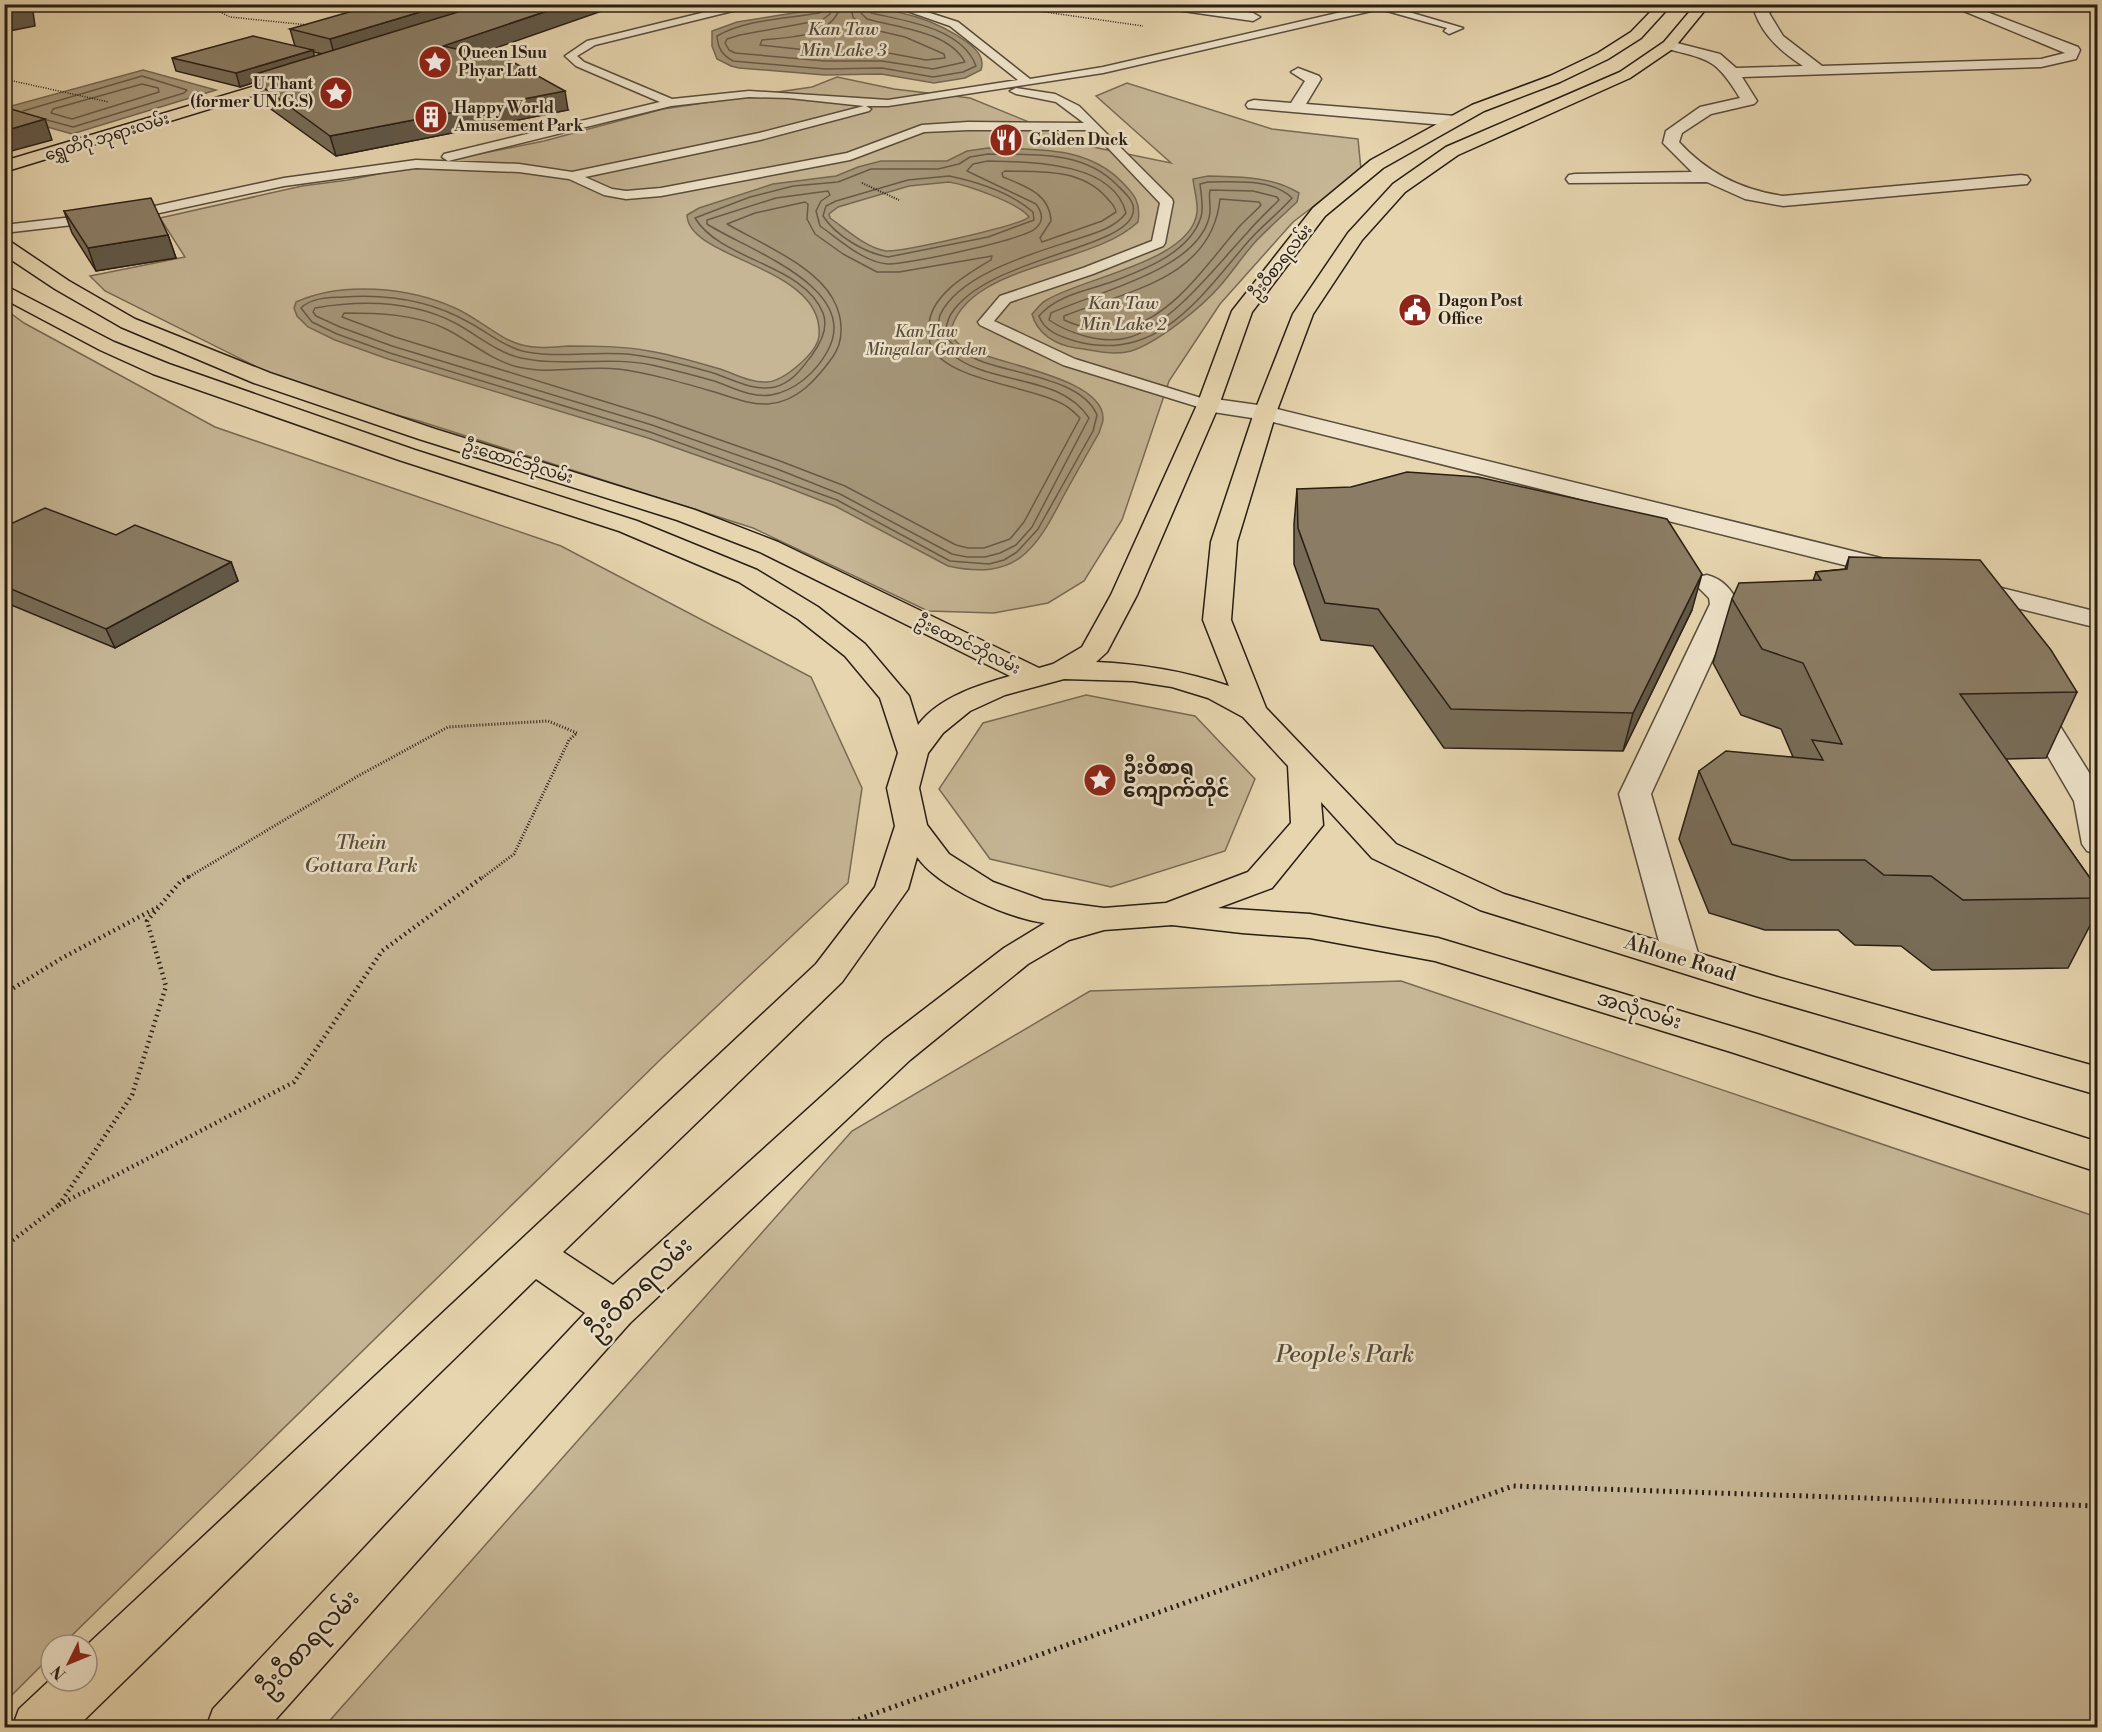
<svg xmlns="http://www.w3.org/2000/svg" width="2102" height="1732" font-family="'Libre Bodoni','Noto Sans Myanmar',serif">
<style>
.green{fill:#c6b695;stroke:#786a54;stroke-width:1.5}
.water{fill:#a6977a;stroke:#746751;stroke-width:1.5;fill-rule:evenodd}
.lines{fill:none;stroke-linecap:round;stroke-linejoin:round}
.shore{stroke:#685a47;stroke-width:1.5}
.lane-casing{stroke:#584c3b;stroke-width:3}
.street-casing{stroke:#584c3b;stroke-width:3}
.primary-casing{stroke:#291e14;stroke-width:3}
.path-far4{stroke:#291e14;stroke-width:1.5;stroke-dasharray:1 1.5;stroke-linecap:butt}
.path-far3{stroke:#291e14;stroke-width:2;stroke-dasharray:1 1.5;stroke-linecap:butt}
.path-far2{stroke:#291e14;stroke-width:3;stroke-dasharray:1 2;stroke-linecap:butt}
.path-far1{stroke:#291e14;stroke-width:4.5;stroke-dasharray:1.5 4;stroke-linecap:butt}
.path{stroke:#291e14;stroke-width:5;stroke-dasharray:2 4.5;stroke-linecap:butt}
.lane{fill:#efe4cb;fill-rule:evenodd}
.street{fill:#efe4cb;fill-rule:evenodd}
.primary{fill:#e6d5af;fill-rule:evenodd}
.wall{fill:#786c57;stroke:#291e14;stroke-width:1.5;fill-rule:evenodd}
.shaded-wall{fill:#615847;stroke:#291e14;stroke-width:1.5}
.building{fill:#8b7d65;stroke:#291e14;stroke-width:1.5}
.labels{text-anchor:middle;dominant-baseline:central;stroke-width:5;stroke-linejoin:round;paint-order:stroke}
.far-poi-label{font-size:16px;font-weight:bold;fill:#291e14;stroke:#efe4cb;text-anchor:start}
.far-street-label{font-size:16px;fill:#291e14;stroke:#efe4cb}
.far-park-label{font-size:16px;font-style:italic;fill:#584c3b;stroke:#efe4cb}
.far-water-label{font-size:18px;font-style:italic;fill:#554838;stroke:#efe4cb}
.poi-label{font-size:20px;font-weight:bold;fill:#291e14;stroke:#efe4cb;text-anchor:start}
.park-label{font-size:20px;font-style:italic;fill:#584c3b;stroke:#efe4cb}
.street-label{font-size:20px;fill:#291e14;stroke:#efe4cb}
.near-street-label{font-size:24px;fill:#291e14;stroke:#efe4cb}
.near-park-label{font-size:24px;font-style:italic;fill:#584c3b;stroke:#efe4cb}
</style>
<rect width="100%" height="100%" fill="#e6d5af"/>
<filter id="stains"><feTurbulence type="fractalNoise" baseFrequency=".00333" numOctaves="4"/><feColorMatrix values="0 0 0 0 .2 0 0 0 0 .09 0 0 0 0 .02 0 0 0 .5 -.17"/></filter>
<radialGradient id="worn" r=".72"><stop offset=".6" stop-color="#630" stop-opacity="0"/><stop offset="1" stop-color="#630" stop-opacity=".3"/></radialGradient>
<path class="green" d="M837,77L894,89L970,98L1088,146L1171,163L1096,96L1127,83L1272,129L1358,139L1361,170L1293,222L1220,304L1169,381L1122,520L1084,581L1048,603L994,613L928,611L753,528L419,421L316,393L259,368L105,291L90,276L185,257L160,218L302,186L348,180L544,141L663,109L812,87Z
M5,309L24,323L215,427L561,546L811,677L862,788L848,883L662,1058L62,1645H51V1656L5,1702Z
M1086,695L1195,716L1255,779L1225,851L1111,887L990,859L939,789L983,723Z
M1401,981L2097,1217V1727H324L852,1131L1090,991Z"/>
<path class="water" d="M843,5C886,7 933,16 968,43C977,50 985,58 981,70L965,78L934,83L881,74L825,75L739,68L731,66L717,59L712,46V31L737,22Z
M143,70L216,90L72,134L5,115L4,108Z
M988,148C1036,150 1086,145 1122,182C1135,195 1141,203 1138,222C1091,267 964,263 950,334C953,337 956,342 959,344C988,364 1105,376 1103,419C1103,423 1100,429 1099,433C1087,454 1075,475 1063,497C1035,551 1016,581 948,566L835,506L773,482L648,438L388,359L335,340L308,327L297,316L294,308L296,302C342,281 409,287 455,308C478,318 499,339 522,345C537,349 553,347 568,346C595,346 622,346 649,351C674,355 699,363 723,370C737,375 752,383 767,382C784,381 817,353 819,336C825,266 688,260 687,215L699,208L773,184L836,176L858,167L881,161H947L967,151ZM949,182C967,185 1019,203 1029,217C1020,226 901,252 886,251C866,248 846,229 830,218L829,214L838,207L909,186Z
M1208,176C1239,177 1272,176 1299,193L1297,202C1284,214 1270,227 1257,240C1244,254 1233,271 1220,286C1202,307 1157,343 1131,351C1114,356 1093,350 1076,348C1056,345 1037,334 1032,314C1036,310 1040,304 1045,301C1080,278 1192,262 1197,212C1198,202 1194,189 1193,179Z"/>
<g class="lines">
<path class="shore" d="M825,4L824,10L819,13C786,19 747,19 717,36C718,48 722,55 733,61L825,69L882,68L933,77L963,72L976,66C962,28 906,21 871,13L867,4
M832,4L830,14L822,20L740,35L727,39L725,43L729,50L735,53L825,61H882L933,69L965,62C948,31 898,28 867,19L861,13L859,4
M841,4C833,38 791,37 762,40L760,45L826,52H883L926,60L945,58L944,54L905,37L862,27L853,17L850,4
M142,84L158,88L159,92L72,119L51,113L53,109Z
M23,111L142,76L187,90L184,93L73,127L47,120
M988,154C1033,155 1083,150 1117,185C1125,193 1138,203 1132,216C1118,250 986,259 951,314C947,320 946,329 944,336C954,346 964,354 978,360C1011,374 1082,378 1097,415L1093,431L1038,529L1017,552L1004,560L989,564L950,561L837,500L650,432L390,353L337,334L312,322L301,308C312,297 329,298 344,297C387,294 432,301 470,323C487,332 503,346 522,351C555,359 600,350 635,355C660,358 685,365 710,372C730,378 753,392 775,387C793,382 802,368 812,355C820,344 829,328 823,313C804,264 721,261 695,218L750,197L793,186L838,182L871,169H938L959,164L970,157Z
M988,161C1029,162 1113,161 1126,213C1114,229 1092,234 1074,240C1034,253 959,274 940,315C938,322 938,331 937,338C941,343 945,348 949,352C988,387 1059,372 1089,418L1032,527L1016,545L1000,553L985,557H967L952,554L840,494L777,469L652,425L392,346L340,327L316,316L313,312L315,308C362,300 414,301 457,324C477,335 498,353 521,358C564,367 609,356 652,365C673,370 694,375 714,381C732,387 751,398 771,395C795,391 816,372 827,352C864,288 745,249 707,224V220L776,198L828,191L830,195L821,201L816,211L820,226C839,239 864,263 888,264C906,265 1026,239 1036,228C1044,221 1042,212 1036,204L967,171L973,164Z
M1005,171C1040,172 1080,168 1106,197C1110,202 1115,205 1116,212L1102,221L1042,242L1040,238L1051,221C1050,194 1025,186 1003,177L1002,173Z
M949,176C978,182 1010,192 1033,212L1034,220L988,237L888,257C865,253 836,236 823,216L826,206L836,201L908,180Z
M1208,182C1234,182 1272,178 1292,198C1278,214 1260,227 1246,244C1200,298 1156,364 1075,341C1061,337 1044,331 1039,316C1058,294 1088,291 1114,281C1146,269 1190,252 1201,217C1204,207 1201,194 1200,184Z
M1210,190L1253,191L1277,197L1279,200C1268,211 1257,221 1247,233C1218,264 1170,327 1127,338C1102,344 1070,334 1049,320L1051,313C1096,292 1195,271 1209,218C1212,208 1208,199 1210,190Z
M1220,199L1259,202L1261,205C1254,213 1245,220 1238,228C1207,264 1175,314 1127,328C1107,334 1082,328 1064,320V316C1126,291 1212,279 1220,199Z
M805,202L808,204L807,219L815,234L843,254L877,272H899L992,256L991,260C967,274 927,297 929,329C930,334 929,339 930,343C941,381 1036,386 1066,406C1071,409 1076,414 1080,418L1024,522L1010,539L984,548H968L956,545L845,486L780,461L655,417L395,337L342,317L344,313C377,313 416,314 446,329C470,341 492,361 518,367C551,375 585,365 618,369C649,373 680,382 711,391C729,396 748,405 768,404C797,402 816,380 832,358C845,341 843,317 833,299C814,265 760,243 727,224L755,213Z"/>
<defs>
<path id="lane" d="M738,4H761L595,45L577,56L584,62L672,99L749,91L888,100L1018,80L950,26L887,4H902L958,22L1030,79L1103,67L1376,4H1395L1392,7L1463,28L1449,34L1444,31L1447,28L1380,9L1103,73L888,106H866L871,109L869,111L760,140L585,177L612,189L626,191L661,188L847,153L922,125L968,122L1084,123L1056,102L1016,94L1010,91L1016,88L1055,94L1079,106L1172,199L1173,202L1165,243L1163,246L1093,274L1010,302L994,321L1075,359L1214,402L1216,405L1208,410L1063,365L980,325L978,322L1000,296L1083,268L1152,241L1160,203L1091,130H968L924,132L850,160L661,196L626,199L604,195L569,179L519,172L416,168L284,186L141,217L4,233V225L141,209L284,178L416,160L519,164L572,172L759,133L864,106L789,98L749,97L671,106L448,161L442,157L444,154L660,102L576,66L565,56L587,41Z"/>
<path id="street" d="M1156,4H1194L1253,13L1260,17L1253,21L1162,8Z
M1760,4H1777L1769,13L1783,36L1822,66L2041,59L2065,53L1947,4H1966L2078,47L2080,50L2076,59L2041,67L1742,77L1757,101L1754,104L1711,114L1682,133L1679,142C1707,173 1742,190 1783,196L2021,175L2027,176L2030,180L2027,184L1783,206L1745,199L1707,182L1569,183L1566,179L1569,175L1575,174L1692,172L1663,143L1666,131L1700,107L1740,98C1715,57 1709,60 1664,48L1662,45L1669,41L1720,54L1736,68L1803,66C1782,52 1764,37 1755,13Z
M1298,68L1319,76L1321,79L1306,104L1455,116L1463,121L1455,126L1248,108L1246,105L1248,102L1254,100L1291,103L1305,81L1291,72Z
M1208,398L1265,406L1901,563L1905,569L1901,575L1892,577L1265,420L1200,410L1197,405L1200,400Z
M1707,575C1722,579 1732,589 1738,604L1651,794L1700,960L1694,969L1682,972L1670,969L1664,960L1619,794L1710,604L1709,598L1694,583L1698,577Z
M1965,579L2098,612V628L1956,593L1952,587L1956,581Z
M2032,694L2042,697L2098,787V854L2087,851L2082,844L2074,801L2017,703L2022,697Z"/>
<path id="primary" d="M1658,4H1672L1641,38L1608,59L1560,82L1484,111L1383,168L1325,216L1252,312L1219,405L1137,595L1107,652L1096,662C1142,664 1184,671 1229,686L1203,620L1211,542L1254,413L1293,314L1348,233L1393,184L1446,147L1620,72L1664,42L1696,4H1710L1674,48L1630,78L1458,155L1405,192L1362,240L1313,314L1276,413L1237,542L1231,620L1266,708L1396,844L1504,894L1777,977L2098,1067V1095L1756,996L1480,910L1372,858L1321,802L1323,825L1272,888L1218,908L1310,914L1438,938L1757,1034L2098,1142V1172L1731,1052L1435,961L1310,938L1242,933L1172,925L1104,930L1069,940L1028,964L910,1060L630,1323L268,1728H206L213,1709L585,1313L536,1279L76,1728H12L19,1709L51,1679V1681H87V1645L816,964L875,887L895,826L887,788L898,753L880,698L845,656L798,619L739,582L619,531L399,460L153,374L100,350L4,299V285L114,342L169,364L415,450L637,521L757,570L818,607L865,644L909,696L918,725C939,697 979,685 1010,676L760,552L677,520L419,439L254,383L121,327L55,289L4,255V240L11,242L69,281L135,319L270,373L435,429L695,510L778,542L1039,668L1053,664L1082,647L1111,595L1197,405L1232,311L1313,208L1371,160L1472,105L1550,76L1598,53L1631,32ZM1064,679L1133,681L1172,687L1208,698L1243,717L1288,766L1291,823L1248,872L1166,903L1104,908L1043,900L993,882L949,854L927,825L919,788L928,753L943,733L970,711L1005,695ZM917,857C939,888 1007,918 1045,923L1004,948L884,1040L613,1285L563,1252L842,982L908,889Z
M302,72L307,73L309,76L307,79L4,172V161Z"/>
</defs>
<use href="#lane" class="lane-casing"/>
<use href="#street" class="street-casing"/>
<use href="#primary" class="primary-casing"/>
<path class="path-far4" d="M204,4L230,17L308,25
M989,4L1143,26
M4,79L109,102"/>
<path class="path-far3" d="M862,183L899,200"/>
<path class="path-far2" d="M187,878L358,776L448,727L548,721L577,733L569,740L514,854L482,878"/>
<path class="path-far1" d="M4,994L62,958L158,907
M59,1205L132,1095L166,986L147,921L180,882L190,876
M59,1205L294,1082L382,951L484,876
M4,1247L59,1205"/>
<path class="path" d="M834,1728L1513,1486L2098,1506"/>
<use href="#lane" class="lane"/>
<use href="#street" class="street"/>
<use href="#primary" class="primary"/>
</g>
<path class="wall" d="M290,29L478,54L568,110L336,156L264,104L259,84L262,83L261,80L240,87L176,71L172,58L295,46ZM313,52L323,54L314,57Z
M64,211L168,235L176,258L96,271L72,233Z
M1297,489L1692,610L1623,751L1444,748L1373,646L1321,640L1294,564V524Z
M4,527L116,535L231,562L238,581L115,648L4,602Z
M1849,557L2077,692L2046,758L2006,759L2097,888V912L2068,968L1932,970L1901,946L1855,945L1838,930H1765L1709,913L1679,839L1699,771L1793,757L1781,729L1741,715L1713,663L1732,599L1813,581L1816,572L1845,569Z"/>
<path class="shaded-wall" d="M20,4H32L35,26L4,32V7Z
M447,4H508L335,57L330,39Z
M568,4H622L447,65L443,46Z
M313,50L316,63L259,73L261,80L240,87L236,73Z
M565,91L568,110L336,156L330,136Z
M45,119L52,140L4,153V131Z
M168,235L176,258L96,271L88,248Z
M231,562L238,581L115,648L106,629Z
M1702,574L1692,610L1623,751L1633,713Z"/>
<path class="building" d="M4,4H20L4,7Z
M377,4H447L330,39L290,29Z
M484,4H568L443,46L511,61L565,91L330,136L259,84L279,78L259,73Z
M253,36L313,50L236,73L172,58Z
M4,107L45,119L4,131Z
M151,198L168,235L88,248L64,211Z
M1407,472L1478,477L1667,519L1702,574L1633,713L1451,709L1378,609L1325,603L1298,528L1297,489L1351,487Z
M45,508L116,535L135,525L231,562L106,629L4,586V527Z
M1849,557L1980,560L2051,650L2077,692L1960,694L2097,888V898L1963,900L1931,876L1884,875L1865,860H1791L1732,844L1699,771L1726,751L1823,760L1812,740L1842,744L1803,663L1762,649L1732,599L1739,583L1821,580L1816,572L1847,569Z"/>
<defs>
<symbol id="sight-disc" viewBox="-11 -11 22 22"><circle r="9.5" fill="#8f2418" stroke="#efe4cb"/><path d="M0-6L1.8-2.2L6-1.7L2.9 1.2L3.7 5.4L0 3.3L-3.7 5.4L-2.9 1.2L-6-1.7L-1.8-2.2Z" fill="#fff"/></symbol>
<symbol id="building-disc" viewBox="-11 -11 22 22"><circle r="9.5" fill="#8f2418" stroke="#efe4cb"/><path d="M-4-6H4V6H1V3H-1V6H-4ZM-2.5-4.3h1.7v1.8h-1.7ZM.8-4.3h1.7v1.8H.8ZM-2.5-1h1.7V.8h-1.7ZM.8-1h1.7V.8H.8Z" fill="#fff"/></symbol>
<symbol id="restaurant-disc" viewBox="-11 -11 22 22"><circle r="9.5" fill="#8f2418" stroke="#efe4cb"/><path d="M-5-6h1v4h1v-4h1v4h1v-4h1v5L-1.5 .5V6h-2V.5L-5-1ZM5-6V6H3V1.5H1.5Q1.5-4 5-6Z" fill="#fff"/></symbol>
<symbol id="civic-disc" viewBox="-11 -11 22 22"><circle r="9.5" fill="#8f2418" stroke="#efe4cb"/><path d="M-.6-6.5H3V-4.5H.6V-3L4-1V1h2V6H-6V1h2V-1L-.6-3ZM-1.2 2.5V6h2.4V2.5Z" fill="#fff"/></symbol>
</defs>
<g fill-rule="evenodd">
<use href="#sight-disc" x="416" y="43" width="38" height="38"/>
<use href="#sight-disc" x="317" y="74" width="38" height="38"/>
<use href="#building-disc" x="412" y="98" width="38" height="38"/>
<use href="#restaurant-disc" x="987" y="121" width="38" height="38"/>
<use href="#civic-disc" x="1396" y="291" width="38" height="38"/>
<use href="#sight-disc" x="1081" y="761" width="38" height="38"/>
</g>
<g class="labels">
<g class="far-poi-label">
<text x="458" y="53">Queen 1Suu<tspan x="458" dy="18">Phyar Latt</tspan></text>
<text x="313" y="84" text-anchor="end">U Thant<tspan x="313" dy="18">(former UN.G.S)</tspan></text>
<text x="454" y="108">Happy World<tspan x="454" dy="18">Amusement Park</tspan></text>
<text x="1029" y="140">Golden Duck</text>
<text x="1438" y="301">Dagon Post<tspan x="1438" dy="18">Office</tspan></text>
</g>
<g class="far-street-label">
<text transform="translate(107 137) rotate(-17)">ရွှေတိဂုံ ဘုရားလမ်း</text>
<text transform="translate(1281 262) rotate(-52)">ဦးဝီစာရလမ်း</text>
<text transform="translate(518 462) rotate(17)">ဦးထောင်ဘိုလမ်း</text>
<text transform="translate(968 645) rotate(26)">ဦးထောင်ဘိုလမ်း</text>
</g>
<g class="far-park-label">
<text x="926" y="332">Kan Taw<tspan x="926" dy="18">Mingalar Garden</tspan></text>
</g>
<g class="far-water-label">
<text x="843" y="29">Kan Taw<tspan x="843" dy="21">Min Lake 3</tspan></text>
<text x="1123" y="303">Kan Taw<tspan x="1123" dy="21">Min Lake 2</tspan></text>
</g>
<g class="poi-label">
<text x="1123" y="768">ဦးဝိစာရ<tspan x="1123" dy="23">ကျောက်တိုင်</tspan></text>
</g>
<g class="park-label">
<text x="361" y="843">Thein<tspan x="361" dy="23">Gottara Park</tspan></text>
</g>
<g class="street-label">
<text transform="translate(1680 959) rotate(17)">Ahlone Road</text>
<text transform="translate(1639 1011) rotate(17)">အလုံလမ်း</text>
</g>
<g class="near-street-label">
<text transform="translate(640 1289) rotate(-44)">ဦးဝီစာရလမ်း</text>
<text transform="translate(309 1644) rotate(-47)">ဦးဝီစာရလမ်း</text>
</g>
<g class="near-park-label">
<text x="1345" y="1355">People's Park</text>
</g>
</g>
<rect width="2102" height="1732" fill="none" stroke="#e6d5af" stroke-width="24"/>
<rect x="6" y="6" width="2090" height="1720" fill="none" stroke="#291e14" stroke-width="3"/>
<rect x="12" y="12" width="2078" height="1708" fill="none" stroke="#291e14" stroke-width="1.5"/>
<g transform="translate(69 1663) rotate(227)"><circle r="28" fill="#efe4cb" stroke="#a09582" stroke-width="1.5"/>
<path d="M0-4.5L10 22L0 15L-10 22Z" fill="#8f2418"/>
<text y="-9" font-size="16" font-weight="bold" text-anchor="middle" fill="#291e14">N</text>
</g>
<rect width="100%" height="100%" filter="url(#stains)"/>
<rect width="100%" height="100%" fill="url(#worn)"/>
</svg>
